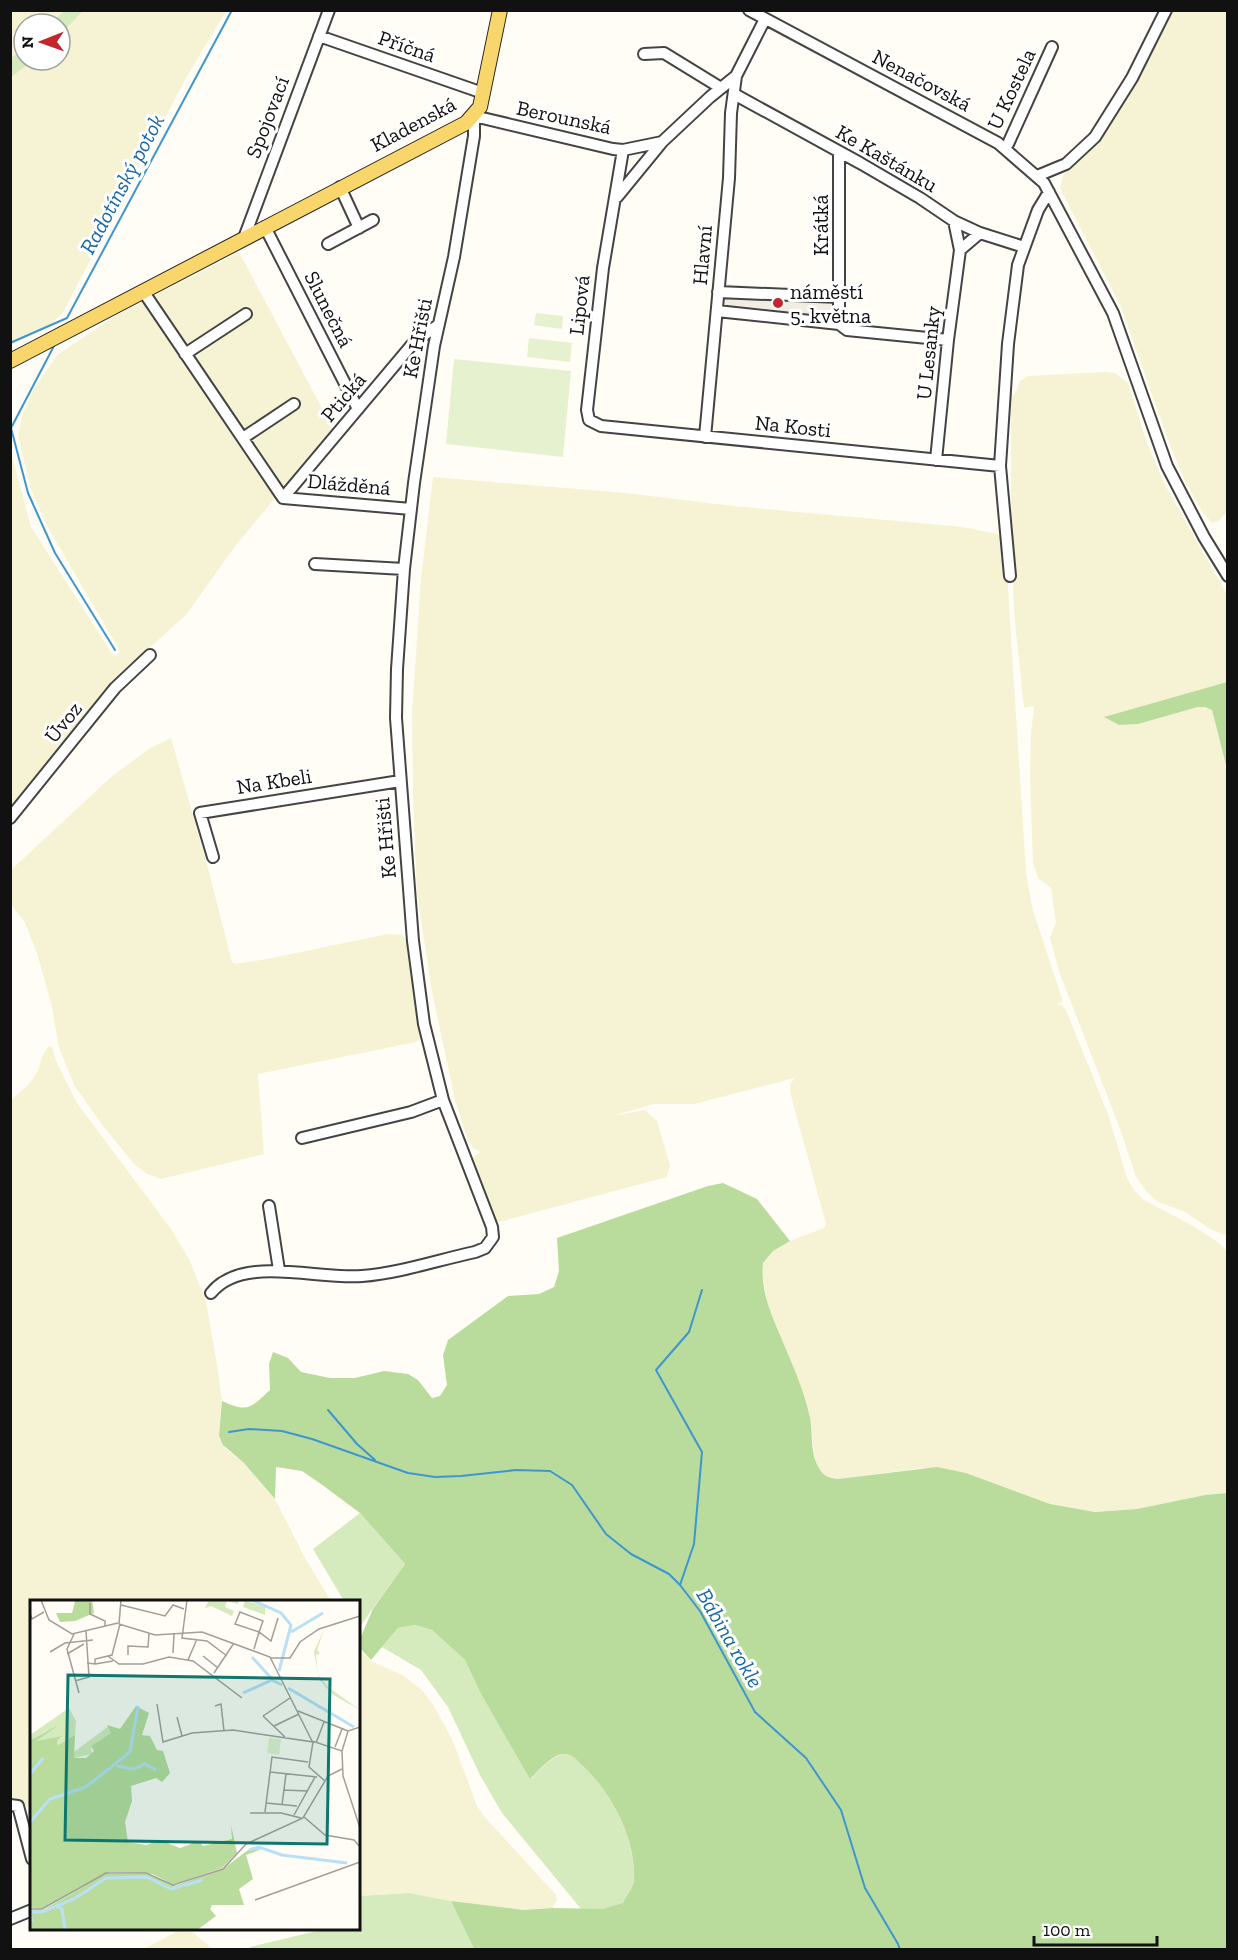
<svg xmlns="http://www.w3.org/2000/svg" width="1238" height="1960" font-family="'Zilla Slab',serif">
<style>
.farmland{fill:#f6f3d4}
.green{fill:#d5ebbd}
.forest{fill:#b9dc9c}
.pitch{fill:#e6f2cf}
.plaza{fill:#f1ede2}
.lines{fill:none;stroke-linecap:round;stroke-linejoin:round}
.stream{stroke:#3f96cf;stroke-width:2}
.minor-casing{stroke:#444;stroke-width:14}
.major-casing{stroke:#222;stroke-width:16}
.minor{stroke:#fff;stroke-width:10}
.major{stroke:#f9d66b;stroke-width:14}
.poi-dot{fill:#c4262e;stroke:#fff;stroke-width:2}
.labels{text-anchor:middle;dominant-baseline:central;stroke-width:6;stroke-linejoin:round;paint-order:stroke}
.street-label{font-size:21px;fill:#111;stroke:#fff}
.poi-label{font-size:21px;fill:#111;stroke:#fff;text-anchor:start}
.water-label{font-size:22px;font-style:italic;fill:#1768a6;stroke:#fff}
.inset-river{fill:none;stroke:#b9e0f7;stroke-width:3}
.inset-road{fill:none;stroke:#a09f9a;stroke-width:1.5}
.view{fill:#0f766e;fill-opacity:0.15;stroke:#0f766e;stroke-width:3}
.inset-edge{fill:none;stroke:#111;stroke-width:3}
</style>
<rect width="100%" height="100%" fill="#fffdf5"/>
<path class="farmland" d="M11,11H64L50,24H24V48L11,58Z
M83,11H226L186,78L62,314L46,328L11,345L10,77L34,60H60V35Z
M1171,11H1227L1228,510L1219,521L1212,523L1201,510L1185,481L1171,448L1121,307L1060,188L1064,174L1095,146L1107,127Z
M239,252L334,431L306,461L236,545L186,615L137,659L95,703L10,811V448L31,527L113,655L117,656L120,651L47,526L30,487L18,435L23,413L34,389L57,355L120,313Z
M1106,372L1115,373L1128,383L1147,443L1164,483L1227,595V682L1106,717L1138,724L1198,707H1205L1212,710L1227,769V1236L1210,1229L1185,1212L1158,1202L1147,1192L1136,1177L1120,1129L1060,974L1050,938L1056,923L1051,888L1038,878L1033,863L1030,776L1031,732L1034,708L1032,706L1024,708L1014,613L1011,521V394L1014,395L1020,381L1028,376Z
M433,477L626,493L733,506L963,527L997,534L1005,541L1026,873L1032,907L1063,1002L1056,1004L1062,1005L1066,1010L1108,1114L1127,1178L1134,1190L1144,1200L1195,1227L1219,1243L1227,1251V1493L1205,1495L1137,1509L1095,1512L1050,1504L966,1473L922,1468L838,1479L826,1477L819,1470L815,1460L810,1418L799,1382L769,1310L762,1274L763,1263L773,1251L790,1241L824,1228L826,1224L791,1096L790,1084L795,1078L694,1104H654L612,1116L645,1110L657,1121L670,1165L667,1177L499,1222L492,1216L473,1157L481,1152L473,1148L468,1141L455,1100L431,987L417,892L413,799L412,714L421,579Z
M171,738L208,868L232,962L235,964L267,959L388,934L402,935L406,940L421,1033V1039L416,1042L258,1074L264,1154L161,1179L147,1174L134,1164L103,1126L74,1085L59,1048L52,1007L37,953L25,923L11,904V870L111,777L150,748Z
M49,1046L52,1047L56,1061L77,1103L171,1229L189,1259L206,1301L218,1371L222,1401L219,1436L226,1449L244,1463L275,1499L304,1556L331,1601L32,1602L31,1808L10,1800V1101L29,1084L38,1071L43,1054Z
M358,1647L371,1661L404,1676L422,1690L433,1704L453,1741L477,1806L484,1816L556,1895L557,1901L552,1908L524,1910L478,1906L409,1893L359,1896Z
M183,1928L188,1929L213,1949H144Z"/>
<path class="green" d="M64,11H83L60,35V24H50Z
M24,48V60H34L11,77V58Z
M360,1513L405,1564L359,1628L358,1602L344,1601L313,1549Z
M415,1625L432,1630L465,1660L481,1694L531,1779C539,1771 552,1755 564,1754C572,1754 579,1761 584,1766C612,1792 635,1839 634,1878C634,1887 627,1896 623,1904L602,1909H581L502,1813L480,1775L448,1707L421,1670L382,1647L398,1628Z
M409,1893L451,1901L474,1949L248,1950L250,1947L321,1930L322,1929L358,1928L359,1896Z"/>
<path class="forest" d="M1227,682V769L1212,710L1205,707H1198L1138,724L1119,725L1104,717Z
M723,1183L757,1199L790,1241L773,1251L763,1263C760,1294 774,1320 785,1347C795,1370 805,1394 810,1418C813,1434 810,1454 819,1468C823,1476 829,1478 838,1479L937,1467L966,1473L1050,1504L1095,1512L1137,1509L1205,1495L1227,1493V1949H474L451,1901L524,1910L552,1908L602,1909L623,1903C626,1896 634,1887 634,1879C636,1839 611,1791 582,1765C578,1760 570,1753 563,1754C551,1755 539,1771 530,1779L481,1694L465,1660L432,1630L415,1625L398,1628L371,1660L359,1647V1641L373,1609L405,1564L360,1513L321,1484L302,1471L276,1467L275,1499L244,1463L223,1445L219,1436L222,1401C249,1413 250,1408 270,1390L269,1364L273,1352L288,1358L301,1372L330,1378H355L384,1371L408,1374L418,1380L432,1398L440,1396L447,1385L443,1355L448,1340L508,1296L539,1294L554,1287L559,1271L557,1238L708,1186Z"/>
<path class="pitch" d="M536,313L563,316L562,329L534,325Z
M529,338L572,343L570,362L527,357Z
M454,359L571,371L563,457L446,444Z"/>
<path class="plaza" d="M713,283L778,288L845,289L847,330L710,318Z"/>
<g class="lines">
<path class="stream" d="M10,343L67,318L232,10
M55,344L11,428L28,493L55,553L115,650
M328,1410L357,1444L375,1460
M229,1432L249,1429L282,1431L312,1439L408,1473L435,1477L461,1476L516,1470L550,1471L572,1485L606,1534L631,1554L669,1574L680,1585L700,1611L755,1712L806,1758L841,1810L865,1888L898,1944L900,1950
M680,1585L694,1544L702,1452L656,1370L689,1332L702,1290"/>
<defs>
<path id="minor" d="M749,10L998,143L1044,183L1113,313L1167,466L1204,537L1228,576
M319,36L483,93
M644,54L664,53L721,88
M734,94L860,163L920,198L954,221L980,233L1024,247
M1003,147L1008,144L1052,47
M623,150L603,268L587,410L589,420L601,426L1000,466
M1037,176L1066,164L1095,137L1132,78L1166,10
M340,187L359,228
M617,197L662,142
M265,227L358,409
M244,238L329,10
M328,244L373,220
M960,250L980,233
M143,291L283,498
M718,292L839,297
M717,311L839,324
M839,324V153
M839,324L847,330L948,340
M185,354L246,314
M705,437L729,178L731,113L736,76
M243,438L294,404
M936,460L948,340L960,250L954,221
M283,498L415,341L437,326
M283,498L411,509
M315,564L404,569
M1010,576L1000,466L1008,344L1018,265L1038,210L1049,192
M10,818L115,688L150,655
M213,857L200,813L400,781
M302,1138L411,1112L443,1100
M269,1206L279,1270
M211,1293C242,1254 317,1280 362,1276C400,1273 438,1260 475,1252L485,1248L493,1237L492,1227L443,1100L424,1024L413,941L396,718L397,669L404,569L414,483L434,346L454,257L474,136V116L613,149L623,150L662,142L710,97L736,76L765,19
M10,1805L18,1806L32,1859
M10,1919L32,1910"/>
<path id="major" d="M10,361L466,123L480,107L500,10"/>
</defs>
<use href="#minor" class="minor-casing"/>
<use href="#major" class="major-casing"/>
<use href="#minor" class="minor"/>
<use href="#major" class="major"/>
</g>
<circle class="poi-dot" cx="778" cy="303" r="6"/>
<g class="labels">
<g class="street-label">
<text transform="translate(407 46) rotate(19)">Příčná</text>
<text transform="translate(922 80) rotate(28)">Nenačovská</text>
<text transform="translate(1011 89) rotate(-65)">U Kostela</text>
<text transform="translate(267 117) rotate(-69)">Spojovací</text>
<text transform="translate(564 117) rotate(12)">Berounská</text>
<text transform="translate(413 124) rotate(-28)">Kladenská</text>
<text transform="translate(887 158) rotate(30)">Ke Kaštánku</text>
<text transform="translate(820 225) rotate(-90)">Krátká</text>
<text transform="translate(702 255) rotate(-85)">Hlavní</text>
<text transform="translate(579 305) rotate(-84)">Lipová</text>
<text transform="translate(329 309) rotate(63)">Slunečná</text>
<text transform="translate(417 338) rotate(-79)">Ke Hřišti</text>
<text transform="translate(928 353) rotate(-84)">U Lesanky</text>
<text transform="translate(343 397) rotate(-50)">Ptická</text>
<text transform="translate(793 426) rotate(6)">Na Kosti</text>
<text transform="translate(349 484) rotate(5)">Dlážděná</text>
<text transform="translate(63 722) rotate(-51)">Úvoz</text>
<text transform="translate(274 781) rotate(-9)">Na Kbeli</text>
<text transform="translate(385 838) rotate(-95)">Ke Hřišti</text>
</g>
<g class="poi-label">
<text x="790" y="291">náměstí<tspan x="790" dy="24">5. května</tspan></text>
</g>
<g class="water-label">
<text transform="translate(122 184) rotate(-62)">Radotínský potok</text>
<text transform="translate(730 1638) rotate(60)">Bábina rokle</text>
</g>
</g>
<g transform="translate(30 1600)">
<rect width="330" height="330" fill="#fffdf5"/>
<path d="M179,0H209L208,4L197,1L195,7L204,11L202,16L181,6L175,8ZM215,0L235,7V15L213,7ZM294,29L287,50L290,53L286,55L288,75L298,87L330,110L302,94L289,79L284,52ZM39,108L46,121L45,135L28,145L27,141L33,137L6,141L18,130L0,140V135ZM79,126L81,133L61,146L62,154L44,158V152Z" fill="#d5ebbd"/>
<path d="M62,0L64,13L45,21L30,22L26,13H42L45,1ZM106,106L119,113L112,135L120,136L127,150L133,151L140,173L132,182L126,178L101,186L102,201L95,222L98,242L116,245L130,240L150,248L169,241L173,246L202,239L201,225L207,253L192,268L151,282L143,284L122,274L81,272L12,309L0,308V140L29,125L6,141L33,136L27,141L28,145L45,135L44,158H56L64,151L61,146L81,133L77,125L90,129ZM232,249L216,255L223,279L209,289L214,305H182L180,309L186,316L167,330H0V310H13L76,274H116L147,285L193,269L218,250Z" fill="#b9dc9c"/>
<path d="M239,138L251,139L249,155L237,153Z" fill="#e6f2cf"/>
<path class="inset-river" d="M222,0L251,13L261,25L249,71M261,32L293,13M222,57L241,78M258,88L324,127M213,93L242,80L252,85M87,166L104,169L115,164L126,170M0,174L13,158M0,222L20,199L56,187L100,152L108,106M219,250L229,247L252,255L317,263M26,306L32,309L35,330M2,322L0,312H12L44,299L76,278L117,277L141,289L173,280"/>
<path class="inset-road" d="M11,0L19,20L42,34L88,23M91,0L89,24L125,35L172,32L240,57L282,141L312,151L313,176L330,228M157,0L152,38L177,41L197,56M60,3V14L75,21V27M91,5L135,16L143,5L154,9M0,13L2,19L14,12M44,34L37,49L49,93M224,49L229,32L233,21L210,12L205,24L229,32L241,41L248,18M20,52L35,43L63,40M143,53L144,34M37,54L54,44M98,55V46L118,47L119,34M78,56L89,64H113L139,57L163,61L212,98M173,56L188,68M241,58H260L270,42L289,29L330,16M158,60L167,39M57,63L65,64V59L82,55L90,24M65,64L83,61M184,73L204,43M45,81L59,77L56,31M127,104L133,142L162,133L203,130L283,142L279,167L295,181M185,106L191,104L194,131M268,111L318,131M233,116L260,98M233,116L255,137M147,117L152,136M244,126L269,114M286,143L294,122M305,147L312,129M312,151L318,131L330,127M240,172L287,177M254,190L277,191M236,203L267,206M252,205L256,174M235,212L242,157L278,162M220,213H251L271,218M264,215L285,177M274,217L295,235L324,240L330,247M225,300L330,262M0,309H12L76,273H116L143,285L193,269L216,244L273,218L298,176L312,169"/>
<path class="view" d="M38,75L300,79L297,244L35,240Z"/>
<rect width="330" height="330" class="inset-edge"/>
</g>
<rect width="1238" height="1960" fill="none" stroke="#111111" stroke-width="24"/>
<g transform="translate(42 42) rotate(269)"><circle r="28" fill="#ffffff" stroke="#a0a0a0" stroke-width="1.5"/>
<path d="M0-4.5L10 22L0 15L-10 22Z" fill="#c4262e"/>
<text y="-9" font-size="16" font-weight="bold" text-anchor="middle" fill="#111111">N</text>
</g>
<path d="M1034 1936v9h123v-9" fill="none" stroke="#111111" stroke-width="3"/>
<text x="1043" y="1936" font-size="18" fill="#111111" stroke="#ffffff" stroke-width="4.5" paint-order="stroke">100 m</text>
</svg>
